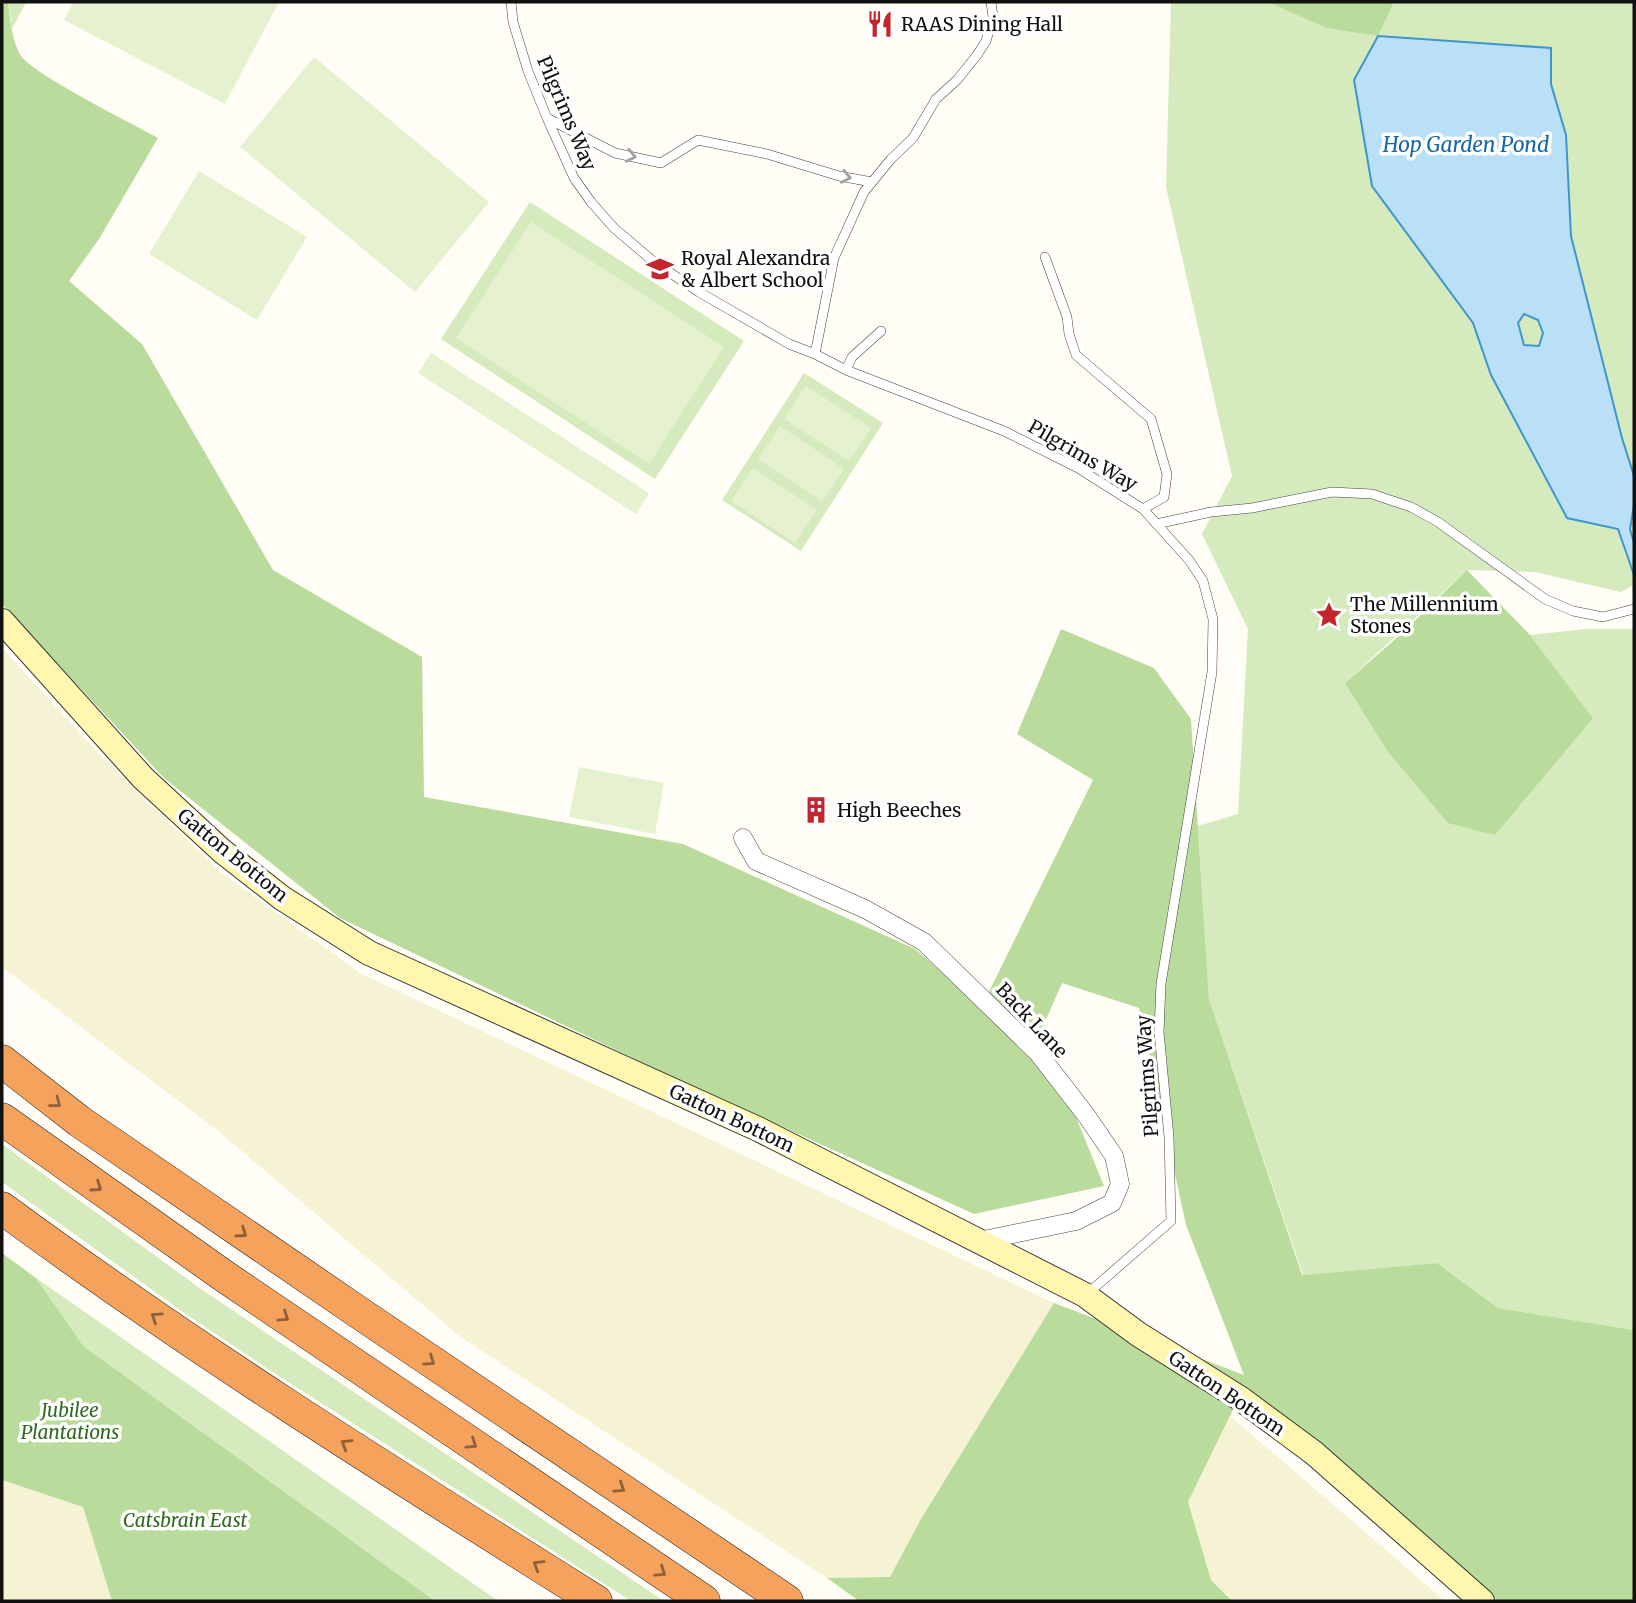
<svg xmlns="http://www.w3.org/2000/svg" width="1636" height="1603" font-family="Merriweather,serif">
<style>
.farmland{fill:#f6f3d4}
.green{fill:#d5ebbd}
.forest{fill:#b9dc9c}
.pitch{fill:#e6f2cf}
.water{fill:#b9e0f7;stroke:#3f96cf;stroke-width:2;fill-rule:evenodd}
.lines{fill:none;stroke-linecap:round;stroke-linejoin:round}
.lane-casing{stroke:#444;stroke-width:10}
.street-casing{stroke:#444;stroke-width:19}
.secondary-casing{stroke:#333;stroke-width:26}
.highway-casing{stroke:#222;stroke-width:33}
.lane{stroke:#fff;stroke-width:9}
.street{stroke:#fff;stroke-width:18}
.secondary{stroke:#fff6b0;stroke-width:24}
.highway{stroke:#f5a25d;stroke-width:32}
.oneway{stroke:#a0a0a0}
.oneway2{stroke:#8e613b}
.labels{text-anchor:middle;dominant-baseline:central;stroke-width:7;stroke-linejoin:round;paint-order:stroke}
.poi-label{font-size:19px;fill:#111;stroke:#fff;text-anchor:start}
.street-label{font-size:19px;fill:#111;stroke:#fff}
.park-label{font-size:19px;font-style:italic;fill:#2f6b1f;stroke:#fff}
.water-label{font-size:21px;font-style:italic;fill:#1768a6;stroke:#fff}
</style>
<rect width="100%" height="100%" fill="#fffdf5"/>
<path class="farmland" d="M2,648L100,755L220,872L360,973L1054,1303L921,1519L890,1577L827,1578L458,1335L218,1131L2,967Z
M1229,1415L1445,1601H1232L1211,1580L1188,1502Z
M2,1480L83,1507L112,1601H2Z"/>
<path class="green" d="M6,2H26L12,29L8,3Z
M1171,2H1634V585L1621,592L1535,572L1467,570L1345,683L1593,718L1530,635L1586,629H1634V1330L1498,1308L1437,1263L1303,1275L1209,999L1198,826L1238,814L1248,629L1202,534L1232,476L1166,187Z
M530,202L744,341L655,479L441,339Z
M804,373L883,423L801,551L722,500Z
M2,1144L201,1289L664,1601H631L268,1369L183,1312L2,1182Z
M36,1278L498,1601H435L82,1346Z"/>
<path class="forest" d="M2,2L8,3C10,19 12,42 21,56C33,74 133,124 158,138L99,239L69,281L142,344L273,570L422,657L424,797L683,844L915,949L982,1006L1093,780L1017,734L1061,629L1154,668L1191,719L1209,999L1302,1275L1437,1263L1498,1308L1634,1330V1601H1498L1383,1501L1241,1393L1188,1502L1211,1580L1232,1601H859L827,1578L890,1577L921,1519L1054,1303L1244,1375L1186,1225L1139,1008L1062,983L1041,1031L1104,1186L974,1214L660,1071L340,918L164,778L2,604Z
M1268,2H1394L1378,36L1327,28Z
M1467,570L1530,635L1593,718L1495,835L1448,823L1388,752L1345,683L1400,635Z
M2,1253L36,1278L83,1346L435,1601H112L83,1507L2,1480Z"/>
<path class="pitch" d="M73,2H279L225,104L64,20Z
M314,57L489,202L415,292L240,147Z
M199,171L307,237L257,320L149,254Z
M531,222L724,347L649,464L456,338Z
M431,353L649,493L636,514L418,373Z
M806,386L871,428L849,461L784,419Z
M780,426L844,469L822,501L758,459Z
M753,468L817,510L795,543L731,501Z
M579,767L664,783L655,834L569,817Z"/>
<path class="water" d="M1378,36L1551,48V84L1566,135L1571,236L1622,438L1634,476V505L1630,529L1634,543V575L1618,529L1567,518L1491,375L1473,323L1372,186L1354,80ZM1524,314L1538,320L1543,333L1539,346L1524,345L1518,323Z"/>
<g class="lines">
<defs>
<path id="lane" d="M511,2L513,22L528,71L547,118L574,178L591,202L614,228L654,262L699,292L789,344L815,354L846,370L1004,431L1078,468L1143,509L1189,560L1203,581L1213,619L1212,672L1161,984L1159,1032L1169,1137L1171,1221L1087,1294
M547,118L615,153L661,163L698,140L767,154L839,176L872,182
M1045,257L1067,317L1069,334L1076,355L1151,419L1167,474L1164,497L1143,509
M815,354L834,258L864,192L891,159L913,138L936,99L957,80L977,55L986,41L993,17L991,2
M846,370L852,357L881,331
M1156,524L1211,512L1252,508L1332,492L1372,494L1411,507L1438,522L1545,599L1573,611L1603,617L1634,609"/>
<path id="street" d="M743,838L756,861L865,909L924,942L1038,1053L1086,1115L1114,1156L1120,1184L1112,1203L1076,1221L979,1241"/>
<path id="secondary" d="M2,621L143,778L222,851L282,898L369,953L758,1129L1085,1295L1138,1334L1241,1399L1314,1453L1482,1601"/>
<path id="highway" d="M2,1061L79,1121L361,1314L787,1601
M2,1119L224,1276L704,1601
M2,1208C193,1349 395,1475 596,1601"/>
</defs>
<use href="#lane" class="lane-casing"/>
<use href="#street" class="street-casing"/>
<use href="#secondary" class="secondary-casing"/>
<use href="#highway" class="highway-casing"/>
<use href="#lane" class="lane"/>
<use href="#street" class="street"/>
<use href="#secondary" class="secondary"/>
<use href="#highway" class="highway"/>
</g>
<defs><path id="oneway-chevron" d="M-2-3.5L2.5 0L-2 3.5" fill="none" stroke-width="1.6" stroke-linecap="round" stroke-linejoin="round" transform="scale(1.75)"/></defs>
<g class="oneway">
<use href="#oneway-chevron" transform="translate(631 156) rotate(12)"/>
<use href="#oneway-chevron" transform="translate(846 177) rotate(12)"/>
</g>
<g class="oneway2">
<use href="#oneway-chevron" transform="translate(56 1103) rotate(38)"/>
<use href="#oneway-chevron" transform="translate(97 1187) rotate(35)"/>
<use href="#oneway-chevron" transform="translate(242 1233) rotate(35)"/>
<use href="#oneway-chevron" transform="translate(156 1317) rotate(-146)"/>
<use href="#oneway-chevron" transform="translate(284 1317) rotate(34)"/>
<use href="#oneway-chevron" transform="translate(430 1361) rotate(34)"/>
<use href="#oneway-chevron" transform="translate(346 1444) rotate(-148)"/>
<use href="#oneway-chevron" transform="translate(472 1444) rotate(34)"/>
<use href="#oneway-chevron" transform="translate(620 1488) rotate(34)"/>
<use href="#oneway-chevron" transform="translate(538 1565) rotate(-148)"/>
<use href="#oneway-chevron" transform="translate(661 1572) rotate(34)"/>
</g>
<defs>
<symbol id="restaurant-bare" viewBox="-9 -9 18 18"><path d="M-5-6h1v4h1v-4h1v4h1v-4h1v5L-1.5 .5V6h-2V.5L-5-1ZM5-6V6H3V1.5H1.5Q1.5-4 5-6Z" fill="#c4262e" stroke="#fff" stroke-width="2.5" paint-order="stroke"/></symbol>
<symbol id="school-bare" viewBox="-9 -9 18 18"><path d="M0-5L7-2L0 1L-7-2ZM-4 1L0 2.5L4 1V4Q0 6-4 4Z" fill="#c4262e" stroke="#fff" stroke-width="2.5" paint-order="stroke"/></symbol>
<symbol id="sight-bare" viewBox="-9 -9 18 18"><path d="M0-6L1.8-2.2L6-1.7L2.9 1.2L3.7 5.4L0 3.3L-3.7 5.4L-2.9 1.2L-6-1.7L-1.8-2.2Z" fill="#c4262e" stroke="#fff" stroke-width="2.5" paint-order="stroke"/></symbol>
<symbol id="building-bare" viewBox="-9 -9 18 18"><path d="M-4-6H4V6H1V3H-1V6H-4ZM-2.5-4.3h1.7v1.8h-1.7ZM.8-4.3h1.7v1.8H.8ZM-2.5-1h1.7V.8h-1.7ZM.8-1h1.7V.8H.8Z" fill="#c4262e" stroke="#fff" stroke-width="2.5" paint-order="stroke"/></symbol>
</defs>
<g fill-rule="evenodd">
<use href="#restaurant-bare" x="861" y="5" width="38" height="38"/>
<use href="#school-bare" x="641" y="250" width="38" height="38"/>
<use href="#sight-bare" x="1310" y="596" width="38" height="38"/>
<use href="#building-bare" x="797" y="791" width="38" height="38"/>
</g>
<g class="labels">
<g class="poi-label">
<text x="901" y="24">RAAS Dining Hall</text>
<text x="681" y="258">Royal Alexandra<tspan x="681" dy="22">&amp; Albert School</tspan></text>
<text x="1350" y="604">The Millennium<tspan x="1350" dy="22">Stones</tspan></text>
<text x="837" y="810">High Beeches</text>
</g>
<g class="street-label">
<text transform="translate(567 113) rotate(67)">Pilgrims Way</text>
<text transform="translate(1083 455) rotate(30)">Pilgrims Way</text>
<text transform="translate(233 855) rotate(39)">Gatton Bottom</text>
<text transform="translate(1032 1020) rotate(47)">Back Lane</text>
<text transform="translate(1147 1076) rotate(-94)">Pilgrims Way</text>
<text transform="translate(732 1118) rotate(25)">Gatton Bottom</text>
<text transform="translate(1227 1393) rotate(34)">Gatton Bottom</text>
</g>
<g class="park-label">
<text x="70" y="1410">Jubilee<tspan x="70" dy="22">Plantations</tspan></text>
<text x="185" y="1520">Catsbrain East</text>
</g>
<g class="water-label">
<text x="1466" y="144">Hop Garden Pond</text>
</g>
</g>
<rect width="1636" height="1603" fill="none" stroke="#111111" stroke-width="7"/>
</svg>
